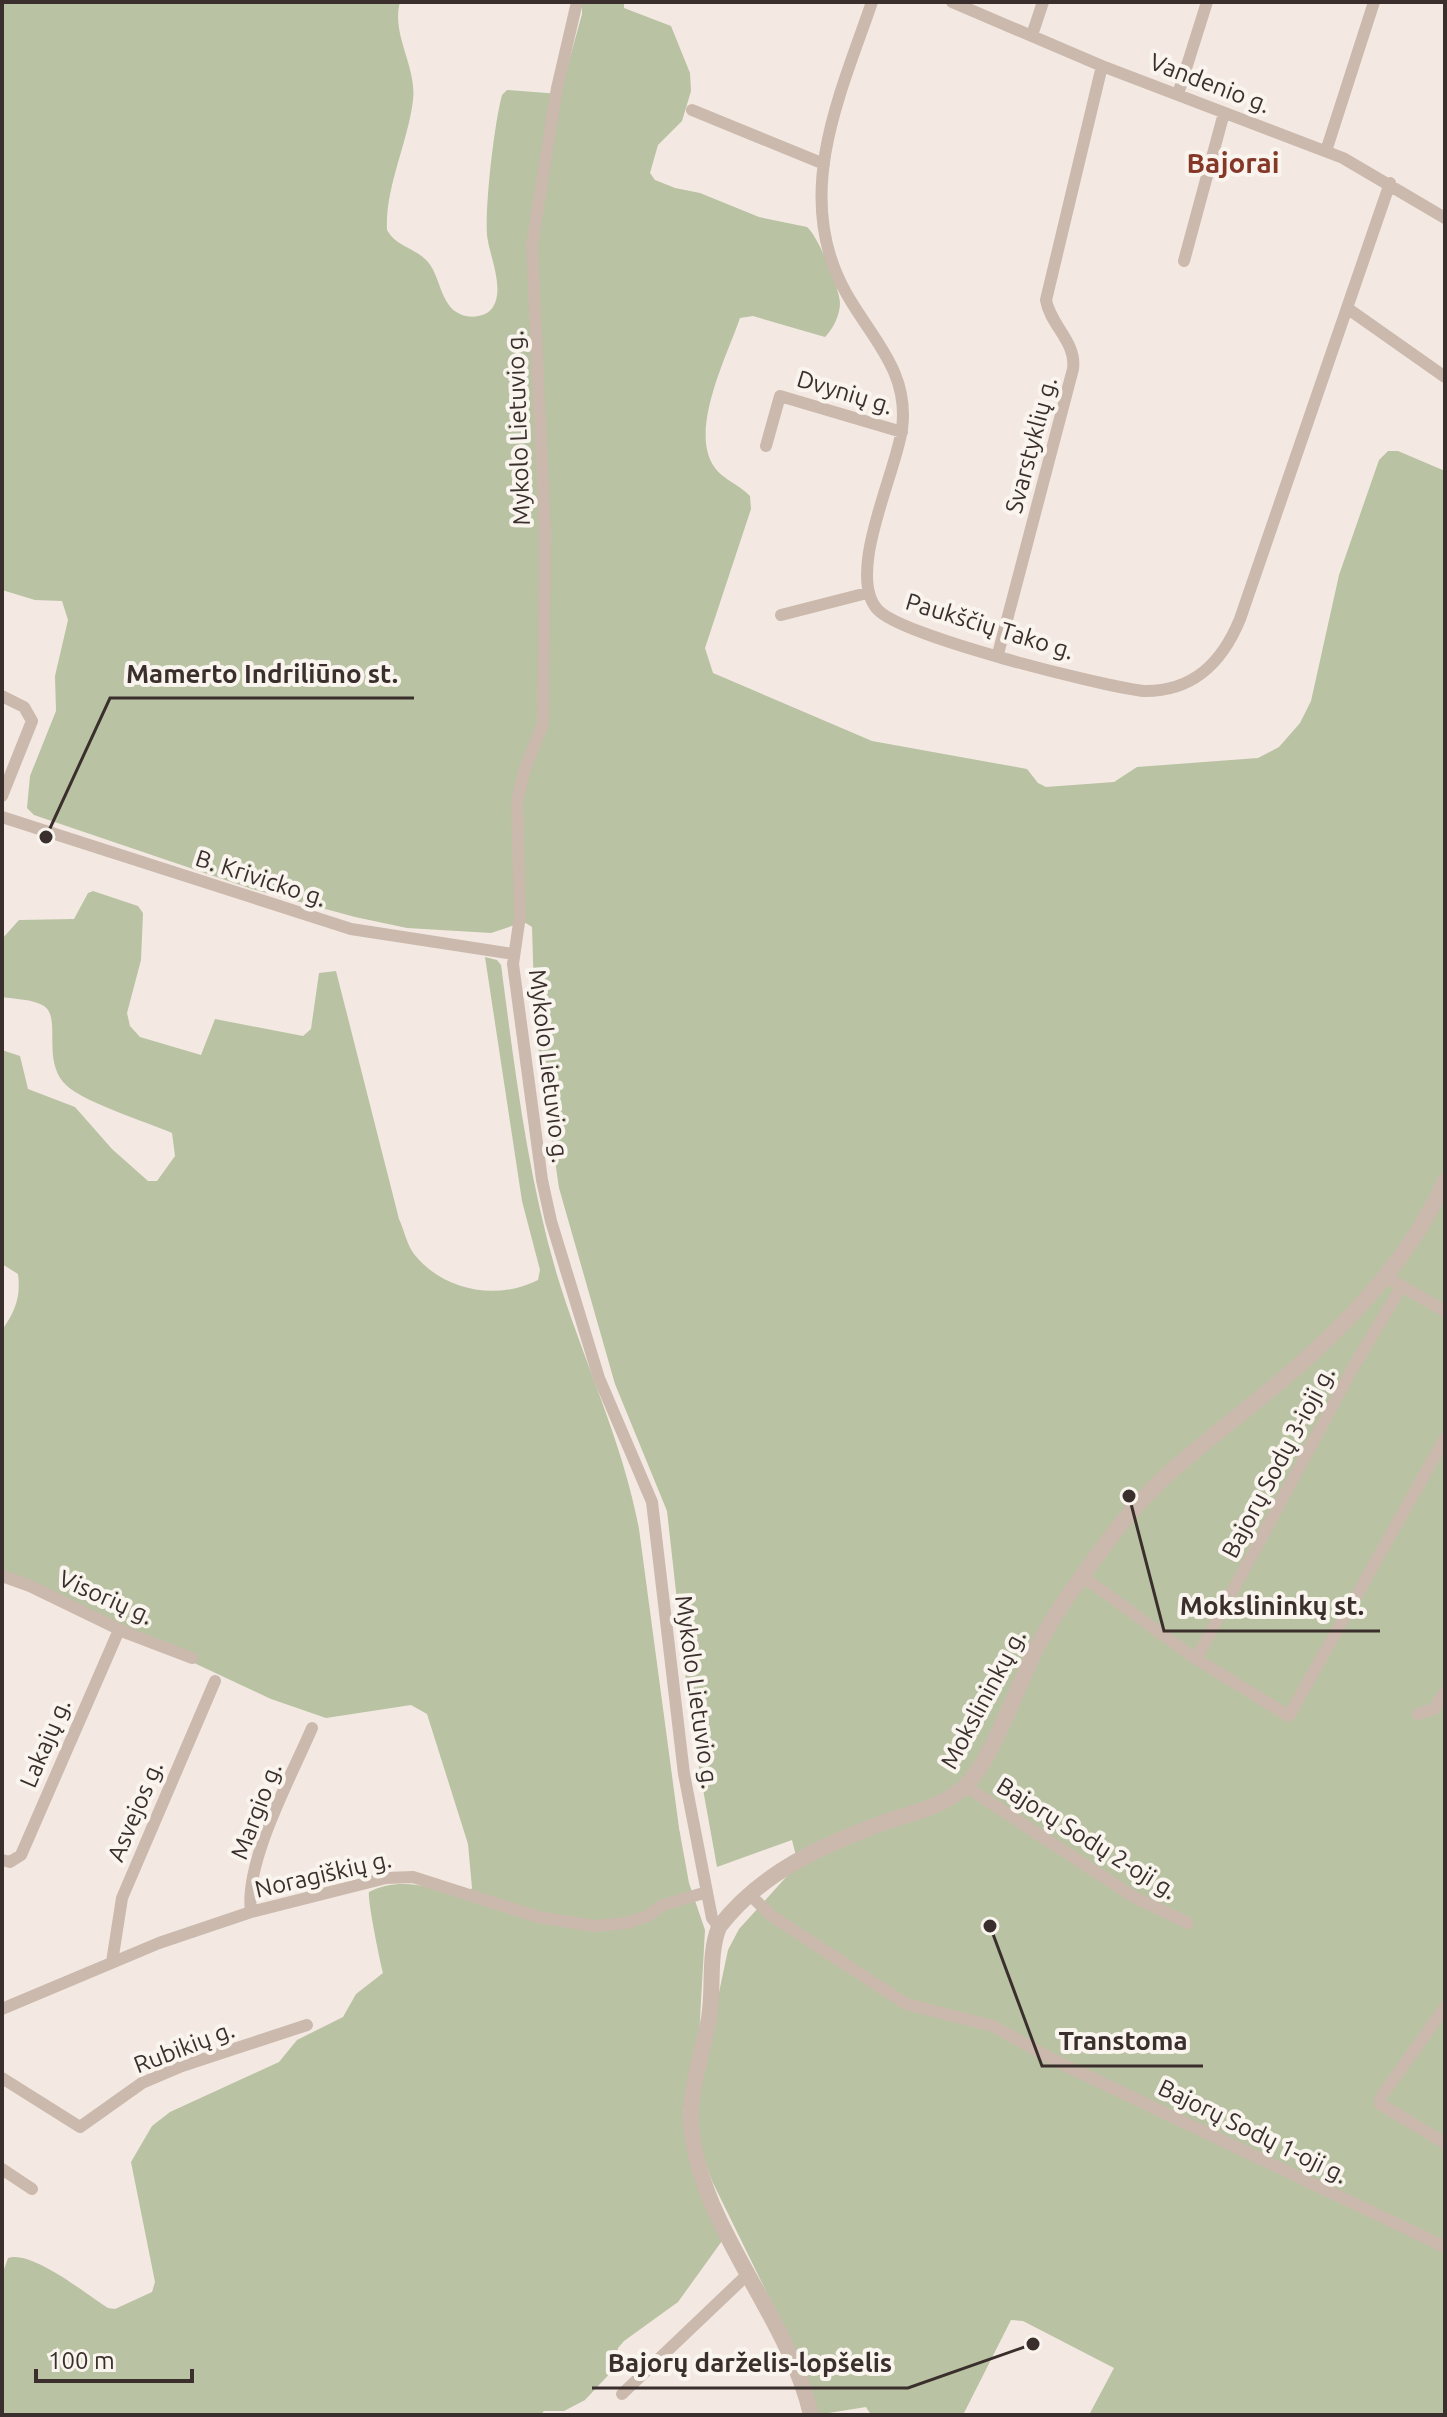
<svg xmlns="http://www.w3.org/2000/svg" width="1447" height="2417" font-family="Ubuntu,sans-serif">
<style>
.green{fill:#b9c2a2}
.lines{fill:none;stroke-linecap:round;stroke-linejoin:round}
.minor{stroke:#cbb9ad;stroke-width:12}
.tertiary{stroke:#cbb9ad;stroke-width:16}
.labels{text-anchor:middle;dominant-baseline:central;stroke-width:8;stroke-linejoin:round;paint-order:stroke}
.street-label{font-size:24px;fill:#3a2f2c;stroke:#faf4ee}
.quarter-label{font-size:28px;font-weight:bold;fill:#853828;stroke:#faf4ee}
.leader{fill:none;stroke:#3a2f2c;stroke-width:3}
.callout-dot{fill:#3a2f2c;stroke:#faf4ee;stroke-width:3}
.callout-label{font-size:26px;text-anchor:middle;font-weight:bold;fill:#3a2f2c;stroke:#faf4ee;stroke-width:8;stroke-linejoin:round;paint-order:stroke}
</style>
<rect width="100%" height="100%" fill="#f3e9e2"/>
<path class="green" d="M2,2H400C391,35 417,66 413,100C408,143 385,187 387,230C396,246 412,247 425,259C441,273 439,305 460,314C470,319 487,317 493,307C505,288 489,255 487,235C485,205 494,125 502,95L507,90L560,94L582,14V2H624V8L671,26L690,73L691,91L682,121L658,145L650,173L655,180L675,188L700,193L759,217L807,227C818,236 840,289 840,303C840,315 833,329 825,337L753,316L740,318C727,356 690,428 713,465C720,478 740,485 750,496L751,509L705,648L713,673L872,741L1027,769L1038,783L1046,787L1114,782L1137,767L1258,758L1279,747L1300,723L1311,701L1339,575L1379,460L1388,451H1398L1445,471V2415H1089L1114,2368L1023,2321L1011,2320L963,2415H871L866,2407L816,2415L790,2340L712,2181L703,2156L695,2106L728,1950L739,1929L798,1864L792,1840L717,1867L690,1717L667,1511L615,1384L559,1188L535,1025L532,927L524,922L491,933L407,928L355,917L252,889L34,815L27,808L30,776L56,711L55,676L68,620L62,601L35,600L2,590Z
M93,891L138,906L143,913L141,960L127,1013L130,1026L140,1037L201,1055L215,1019L303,1036L311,1029L319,973L336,971L399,1219C404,1230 407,1245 414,1254C443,1291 497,1301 538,1280L540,1270L522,1201L485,957L497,960L501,965C515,1070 527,1173 557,1275C583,1360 623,1442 639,1529L679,1828L689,1883L705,1930L699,2037L683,2111L686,2140L722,2241L678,2302L624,2341L618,2348L615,2368L585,2400L564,2411H544L540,2415H2V2275L8,2258C32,2250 86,2294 108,2308L115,2309L152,2292L155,2282L131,2162L152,2126L170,2112L279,2062L297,2040L343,2017L356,1994L383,1973C380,1962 367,1898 369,1892C400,1876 432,1887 464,1898L472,1888L468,1844L427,1714L411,1705L326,1718L271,1699L2,1573V1330C15,1312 21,1297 18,1274L2,1264V1050L20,1056L28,1089L75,1107L112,1149L148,1181H157L175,1156L172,1133C147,1122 83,1102 66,1085C41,1061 62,1018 44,1006C33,999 14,999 2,997V939L19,920L74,919L88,893Z"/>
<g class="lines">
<path class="minor" d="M577,2L557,88L532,245L545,532L543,723L525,769L517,802L520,916L513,964L542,1180L551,1221L599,1378L652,1502L684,1774L712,1918L719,1927
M872,2C843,87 798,182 836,272C859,329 911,363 902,429C896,473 845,575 878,610C904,637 1098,685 1143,691C1193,692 1222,663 1240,619L1390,183
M952,2L1102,66L1343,158L1445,218
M1032,35L1043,2
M1178,94L1207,2
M692,110L824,164
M1326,151L1374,2
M1184,261L1224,113
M1347,308L1445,377
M766,446L780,396L902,432
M781,615L867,593
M998,654L1073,369C1077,342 1050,325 1046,300L1102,66
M2,696L24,707L32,721L2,796
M2,817L351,929L513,954
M1386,1277L1445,1311
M2,1576L30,1586L129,1634L192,1658
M1082,1576L1196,1659L1289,1716L1445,1438
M1196,1659L1355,1364L1402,1286
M1418,1714L1434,1709L1445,1692
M965,1786L1134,1897L1188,1923
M2,1860L10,1862L21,1855L119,1630
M751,1896L772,1916L906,2004L993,2026L1054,2060L1445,2247
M251,1912C244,1862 292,1775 312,1728
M112,1962L122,1898L215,1681
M1445,2007L1381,2097L1380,2104L1445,2143
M2,2009L159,1943L251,1912L386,1878L413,1877L538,1917L595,1926L627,1923L648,1916L663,1905L707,1892
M2,2078L80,2127L142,2083L182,2066L307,2025
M2,2169L32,2189
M622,2394L749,2273"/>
<path class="tertiary" d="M811,2415C788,2313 697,2225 691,2121C690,2087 703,2051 709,2018C714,1989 708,1954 719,1927C761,1872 823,1845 885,1822C912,1813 941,1807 962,1789C991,1765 1019,1681 1038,1645C1061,1602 1091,1564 1120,1525C1159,1476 1206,1442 1254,1403C1329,1343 1405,1270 1445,1181"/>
</g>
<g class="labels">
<g class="street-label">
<text transform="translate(1210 83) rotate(21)">Vandenio g.</text>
<text transform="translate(845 392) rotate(17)">Dvynių g.</text>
<text transform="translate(518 428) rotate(-92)">Mykolo Lietuvio g.</text>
<text transform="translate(1031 445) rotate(-75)">Svarstyklių g.</text>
<text transform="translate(990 626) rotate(17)">Paukščių Tako g.</text>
<text transform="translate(261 878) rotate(18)">B. Krivicko g.</text>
<text transform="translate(549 1066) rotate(83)">Mykolo Lietuvio g.</text>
<text transform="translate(1278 1462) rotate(-62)">Bajorų Sodų 3-ioji g.</text>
<text transform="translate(106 1597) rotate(24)">Visorių g.</text>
<text transform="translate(697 1692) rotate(82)">Mykolo Lietuvio g.</text>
<text transform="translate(983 1699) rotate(-62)">Mokslininkų g.</text>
<text transform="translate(45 1743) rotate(-67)">Lakajų g.</text>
<text transform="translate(135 1811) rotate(-67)">Asvejos g.</text>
<text transform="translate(256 1811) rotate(-69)">Margio g.</text>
<text transform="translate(1087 1838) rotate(32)">Bajorų Sodų 2-oji g.</text>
<text transform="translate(323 1874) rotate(-13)">Noragiškių g.</text>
<text transform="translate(184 2047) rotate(-21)">Rubikių g.</text>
<text transform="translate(1253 2131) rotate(26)">Bajorų Sodų 1-oji g.</text>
</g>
<g class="quarter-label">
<text x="1233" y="162">Bajorai</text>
</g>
</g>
<path class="leader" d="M46 837L110 698H414M1129 1496L1164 1631H1380M990 1926L1042 2066H1203M1033 2344L908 2388H592"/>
<g class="callout-dot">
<circle cx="46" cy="837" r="8"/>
<circle cx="1129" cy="1496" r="8"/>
<circle cx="990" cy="1926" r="8"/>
<circle cx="1033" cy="2344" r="8"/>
</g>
<g class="callout-label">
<text x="262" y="683">Mamerto Indriliūno st.</text>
<text x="1272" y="1615">Mokslininkų st.</text>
<text x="1123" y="2050">Transtoma</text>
<text x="750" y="2372">Bajorų darželis-lopšelis</text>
</g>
<rect width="1447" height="2417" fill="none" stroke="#3a2f2c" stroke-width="8"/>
<path d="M36 2369v12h156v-12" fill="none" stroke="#3a2f2c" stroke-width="4"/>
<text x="48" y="2369" font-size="24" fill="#3a2f2c" stroke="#faf4ee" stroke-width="6" paint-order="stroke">100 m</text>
</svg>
